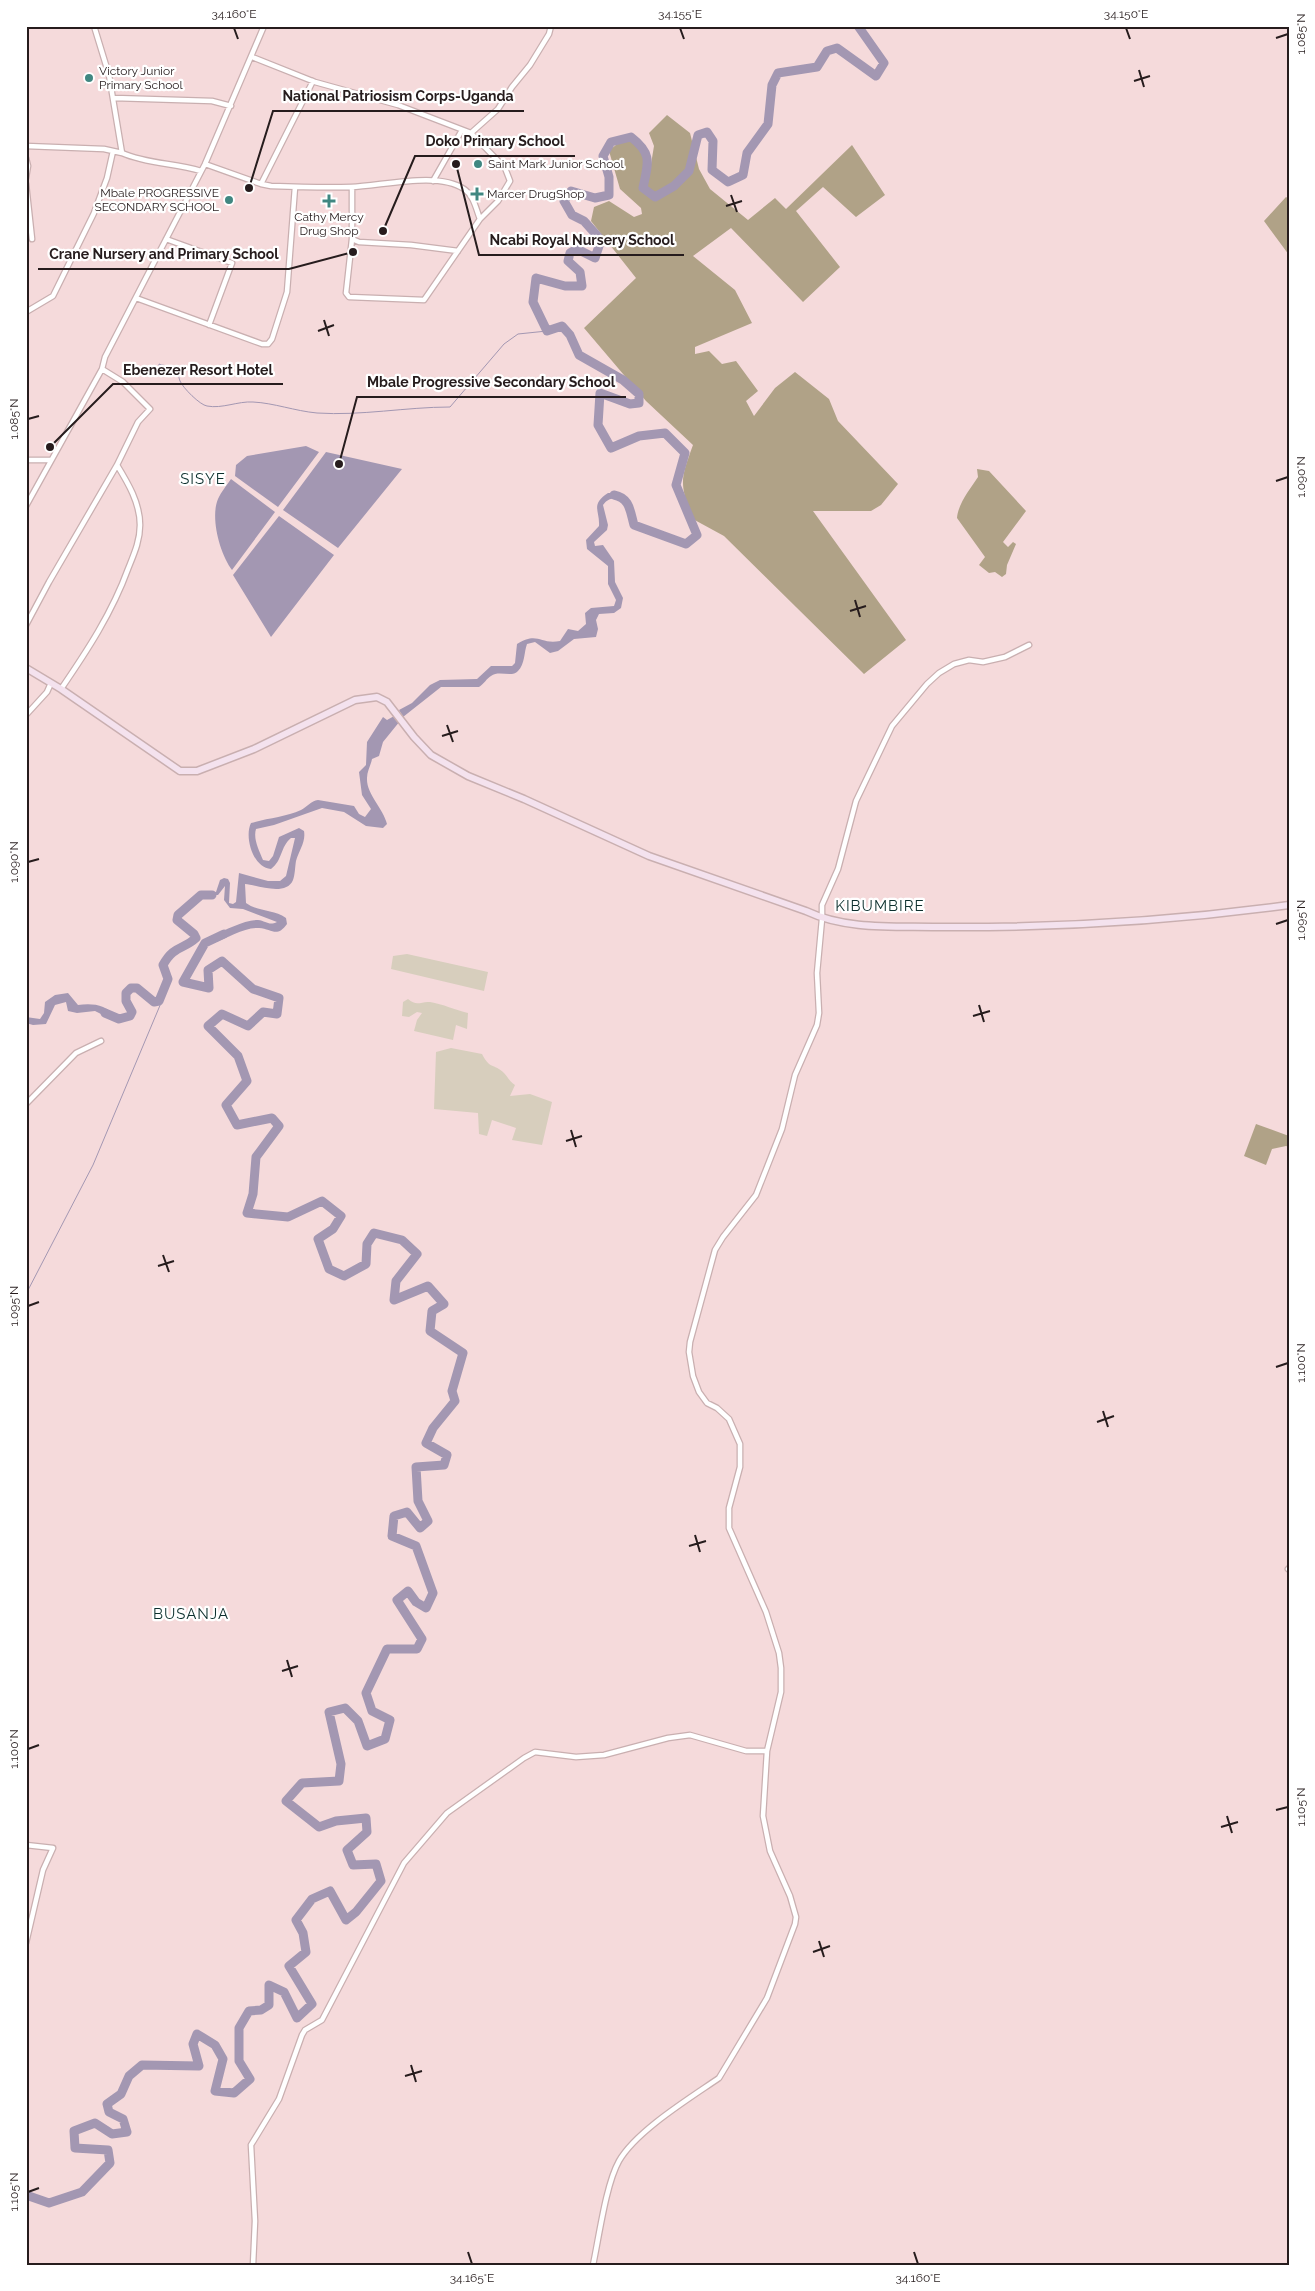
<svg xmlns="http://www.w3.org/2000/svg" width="1315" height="2291" font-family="Raleway,sans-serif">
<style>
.green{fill:#d7cebd}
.forest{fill:#b0a287}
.water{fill:#a397b2}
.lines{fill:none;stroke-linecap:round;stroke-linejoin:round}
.stream{stroke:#a397b2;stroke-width:1}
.river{stroke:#a397b2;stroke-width:9}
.street-casing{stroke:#c9afb0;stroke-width:7}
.secondary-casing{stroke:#c9afb0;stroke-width:9}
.street{stroke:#fff;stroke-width:4.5}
.secondary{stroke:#f4e2ee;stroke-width:6}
.ticks{fill:none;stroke:#261c1d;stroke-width:2}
.poi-dot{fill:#408781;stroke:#fff;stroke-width:2}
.labels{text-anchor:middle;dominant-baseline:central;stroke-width:4.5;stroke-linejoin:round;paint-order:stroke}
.poi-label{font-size:12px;fill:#261c1d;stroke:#fff;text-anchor:start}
.quarter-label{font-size:15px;letter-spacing:1px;fill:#0d302e;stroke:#fff}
.leader{fill:none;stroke:#261c1d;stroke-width:2}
.callout-dot{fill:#261c1d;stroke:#fff;stroke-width:2}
.callout-label{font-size:14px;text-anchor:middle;font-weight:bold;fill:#261c1d;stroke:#fff;stroke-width:4.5;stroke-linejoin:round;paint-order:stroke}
.neatline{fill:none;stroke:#261c1d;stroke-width:2}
.ticks-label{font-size:12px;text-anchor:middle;fill:#261c1d}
</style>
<rect width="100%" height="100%" fill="#f5dadb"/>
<path class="green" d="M407,954L488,972L484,991L391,969L393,956Z
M408,999C417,1007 421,1001 430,1002C443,1004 455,1010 468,1013L467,1029L456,1025L453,1040L414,1031L417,1020L422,1013L417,1012L409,1017L402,1016L403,1002Z
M451,1048L482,1054C490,1070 494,1063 504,1073C508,1077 509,1081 515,1085L510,1096L530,1094L552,1102L542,1145L512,1140L516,1128L492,1120L487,1136L479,1134L478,1113L434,1109L436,1052Z"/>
<path class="forest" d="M667,115L690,133L699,169L710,189L748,220L775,198L786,209L852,145L885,195L856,217L823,187L796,211L840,267L803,302L731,228L693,256L735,290L752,323L695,347V354L709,351L722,364L736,361L758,391L746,401L754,416L775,388L795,372L829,399L838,421L898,484L881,505L871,511H813L906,640L864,674L724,536L691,518C680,481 680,481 693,445L646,401L584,328L636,278L591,221L594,207L609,201L634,217L642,214L641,208L620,189L609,151C618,142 629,136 639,148C642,152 646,158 646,162C646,168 643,176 642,182H648L654,146L649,133Z
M1286,197L1289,199V255L1264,221Z
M977,469L989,471L1026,511L1003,542L1008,547L1013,542L1016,544L1007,565L1006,574L1002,577L995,572L989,573L979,565L985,557L957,518C958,504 970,489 978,477Z
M1256,1124L1289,1136V1147L1286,1146L1272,1149L1266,1165L1244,1156Z"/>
<path class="water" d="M306,446L319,452L278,507L235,476L236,465L247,456Z
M326,452L402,469L338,548L283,510Z
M231,479L275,512L232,570C220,554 210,518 218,499C221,492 227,485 231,479Z
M608,493H617L625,498L623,501C614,498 609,497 603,505L608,525L607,530L594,542L595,546L603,545L614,561L615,582L623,598L621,608L614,613L599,614L596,620L598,629L596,637L574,639L558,651L550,653L535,642L527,644C524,652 525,664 518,671C512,678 499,670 491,676C487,678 484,684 479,687H441L403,717L399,710L412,703L430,685L440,680L477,679L491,666H512L515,663L517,644C538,631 540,645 560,641L568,629L578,631L586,624L585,613L591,608L614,606L616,600L608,584V566L587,549L586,540L599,526C600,510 590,505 608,493Z
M279,516L334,555L271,637L233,575Z
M396,715L400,721L383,742L379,756L372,759C371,765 367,771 367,778C366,794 383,808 387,824L383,828L366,826L344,812L322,808L274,825L256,829C253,839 259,850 263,860L269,861L273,856L279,837L299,828L304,831C306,842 299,850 296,861C295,867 295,875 293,880C286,897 257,885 245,884L246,903C258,912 273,909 286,918L287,924C277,938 272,929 259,928C245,927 227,938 214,943L212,936C226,930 244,920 258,920C266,921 269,926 277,922L243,909L230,908L224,900L225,886L218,895H201L209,891L216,892L220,880L224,878L228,879L230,883L229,903L233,904L236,902L239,873L268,881H280L286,876L295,838H291C280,847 283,860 271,869C253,868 244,837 251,823C268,818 286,817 301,810C307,807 311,801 318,800L354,806L359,814L365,817L371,809L362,795L359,772L366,765L367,742L383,717L387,720Z
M68,993L78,1005C91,1003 107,1004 115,1017L113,1020L95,1011L77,1013L68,1011L66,1002L55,1005L46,1024L33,1025L26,1023V1017L40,1019L44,1013L45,1002L55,995Z"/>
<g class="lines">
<path class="stream" d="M135,372L150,376L159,369V364C164,366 171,366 174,368C179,371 178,376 180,381C183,388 200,405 207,406C222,409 238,401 253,402C274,403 295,411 317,413C361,416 406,407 450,407L504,344L518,334L547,331
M26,1294L93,1165L161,1003L159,1001"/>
<path class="river" d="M614,495C630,498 630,511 634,525L686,544L697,535L676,485L685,453L665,433L639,436L611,448L598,425L600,393L630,404L639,403V394L623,380L579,355L570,335L562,326L547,331L533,302L536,278L565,286H582L580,272L568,261L570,253L577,249L595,258L601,240L584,221L572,215L564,201L571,191L595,198L609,195V177L603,156L611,142L631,137C653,154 648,163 643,188L655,197L674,186L689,171L698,135L707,132L713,141L712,170L728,182L743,175L747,153L768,124L772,85L778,73L817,67L827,51L837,48L876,76L884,63L858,26
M105,1013L119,1019L130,1016L132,1012L126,1001V993L131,988H137L154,1002L159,1001L168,979L163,965C174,945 183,950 196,938L194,934L177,920L178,915L201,895H212
M26,2195L49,2203L82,2192L110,2163L108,2150L75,2148L74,2131L95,2123L112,2134L127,2132L123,2119L109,2112L107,2104L121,2094L129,2076L142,2065L199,2066L193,2044L197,2034L215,2045L223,2059L215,2091L234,2093L250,2079L239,2061V2028L249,2011L261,2010L269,2005V1985L284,1992L297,2018L312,2004L289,1966L306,1952L303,1933L296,1920L312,1899L330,1891L346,1920L356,1912L381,1881L376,1864L353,1865L347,1850L367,1832L366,1818L336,1821L319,1827L286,1801L302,1783L339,1781L341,1764L329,1712L345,1708L358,1721L367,1746L385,1739L390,1720L372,1711L366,1693L387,1649H417L422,1639L397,1600L408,1591L416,1602L426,1608L433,1593L416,1546L392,1536L394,1516L407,1512L420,1528L428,1521L418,1501L416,1467L444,1465L447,1455L426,1443L433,1428L455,1401L452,1391L463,1353L430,1331L432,1311L444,1304L428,1286L394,1300L396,1281L417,1254L402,1240L374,1233L367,1244L366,1264L344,1276L329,1269L318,1239L333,1229L341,1216L322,1201L288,1217L247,1213L253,1194L256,1157L279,1126L272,1118L237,1125L226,1105L247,1081L238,1056L208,1026L222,1014L248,1026L263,1012L277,1014L279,998L253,989L222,961L208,970L209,988L183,982L205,943L224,934"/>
<defs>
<path id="street" d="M94,26L109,75L122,153C147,164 175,163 201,171
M252,57L315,82L398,105L471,133L505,168L510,181L498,201L480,219
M114,98L212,101L231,106
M471,133L498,109L512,87L530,65L549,34L551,26
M26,146L104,149L122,153
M26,158L28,166L26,178
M205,164L261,184L271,186C297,187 324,188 351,187C382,186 438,171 464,189C474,196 476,209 480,219L424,300L349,297L346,293L352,239
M433,181L462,130
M26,184L32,239
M261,184L313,81
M352,187V239L359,242L411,245L458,251
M166,239L232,263L209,325
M136,298L262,344H268L272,339L287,292L295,187
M26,312L53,296L94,213L107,178L113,151
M26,460H51
M26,506L102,369L105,357L205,164L264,26
M26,625L49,582L117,465
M61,689C87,651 112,613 128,569C134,554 140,541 140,525C140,503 128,483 117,465L138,422L150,409L123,382L102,369
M26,715L47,692L51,683
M26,1104L76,1053L101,1041
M1288,1569L1289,1568
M26,1845L53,1848L43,1870L26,1943
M253,2265L255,2221L251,2145L279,2099L302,2035L305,2030L322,2020L404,1863L447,1813L524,1758L535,1752L576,1757L604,1755L668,1738L690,1735L746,1751H767
M593,2265C599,2237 606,2184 619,2161C636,2131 690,2098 719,2078L767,1998L795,1924L796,1917L790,1896L770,1851L763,1816L767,1751L781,1692V1668L779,1653L766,1612L729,1528V1508L740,1467V1444L729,1419L717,1408L707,1403L699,1392L693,1376L689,1352L690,1342L715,1250L723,1237L756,1195L782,1129L795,1075L817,1025L819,1013L817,973L822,919V905L838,869L856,801L892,726L927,684L939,673L954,664L969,660L983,662L1005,657L1029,645"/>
<path id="secondary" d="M26,668L61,689L180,771H197L254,749L355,700L377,697L387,702L414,737L431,755L468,776L524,799L649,856L806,911C846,930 894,926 937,927C1055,928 1172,921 1289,905"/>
</defs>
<use href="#street" class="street-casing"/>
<use href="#secondary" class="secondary-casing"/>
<use href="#street" class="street"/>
<use href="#secondary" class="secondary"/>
</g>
<path class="ticks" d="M234,28L238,39M680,28L684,39M1126,28L1130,39M1276,38L1288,34M1139,70L1144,87M1134,81L1150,76M731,195L737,212M726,206L742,201M324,320L329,336M318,331L334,325M28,419L39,416M1276,481L1288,477M855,600L860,617M850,611L866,606M447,725L453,742M442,736L458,731M28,862L39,859M1276,924L1288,920M979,1005L984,1022M973,1016L990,1011M571,1130L576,1147M566,1141L582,1136M163,1255L169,1272M158,1266L174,1261M28,1306L39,1302M1276,1367L1288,1363M1103,1411L1108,1427M1097,1422L1114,1416M695,1535L700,1552M689,1546L706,1541M287,1660L292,1677M282,1671L298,1666M28,1749L39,1745M1276,1810L1288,1807M1227,1816L1232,1833M1221,1827L1238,1822M819,1941L824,1957M813,1952L830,1946M411,2065L416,2082M405,2076L422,2071M28,2192L39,2188M468,2252L472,2264M914,2252L918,2264"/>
<g class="poi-dot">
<circle cx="89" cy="78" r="5"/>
<circle cx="478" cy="164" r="5"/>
<path d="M474.5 186.5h5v5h5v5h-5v5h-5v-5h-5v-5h5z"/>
<circle cx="229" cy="200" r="5"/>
<path d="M326.5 193.5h5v5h5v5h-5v5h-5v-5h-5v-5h5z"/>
</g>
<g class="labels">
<g class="poi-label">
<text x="99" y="71">Victory Junior<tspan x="99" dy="14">Primary School</tspan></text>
<text x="488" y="164">Saint Mark Junior School</text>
<text x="219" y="193" text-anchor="end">Mbale PROGRESSIVE<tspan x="219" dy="14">SECONDARY SCHOOL</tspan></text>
<text x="487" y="194">Marcer DrugShop</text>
<text x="329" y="217" text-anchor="middle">Cathy Mercy<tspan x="329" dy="14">Drug Shop</tspan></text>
</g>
<g class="quarter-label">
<text x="203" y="479">SISYE</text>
<text x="880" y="906">KIBUMBIRE</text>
<text x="191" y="1614">BUSANJA</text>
</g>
</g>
<path class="leader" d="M249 188L273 111H524M383 231L415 156H575M456 164L479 255H684M353 252L289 269H38M50 447L113 384H283M339 464L357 397H626"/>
<g class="callout-dot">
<circle cx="249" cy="188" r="5"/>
<circle cx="383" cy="231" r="5"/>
<circle cx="456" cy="164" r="5"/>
<circle cx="353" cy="252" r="5"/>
<circle cx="50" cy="447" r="5"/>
<circle cx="339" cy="464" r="5"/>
</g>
<g class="callout-label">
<text x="398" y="101">National Patriosism Corps-Uganda</text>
<text x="495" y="146">Doko Primary School</text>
<text x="582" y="245">Ncabi Royal Nursery School</text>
<text x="164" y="259">Crane Nursery and Primary School</text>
<text x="198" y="375">Ebenezer Resort Hotel</text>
<text x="491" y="387">Mbale Progressive Secondary School</text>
</g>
<rect width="1315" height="2291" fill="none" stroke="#ffffff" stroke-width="55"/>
<rect x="28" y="28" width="1260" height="2236" class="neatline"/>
<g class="ticks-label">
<text x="234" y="18">34.160°E</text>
<text x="680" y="18">34.155°E</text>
<text x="1126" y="18">34.150°E</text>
<text transform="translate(1301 34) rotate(-90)" y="4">1.085°N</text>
<text transform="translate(14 419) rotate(-90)" y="4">1.085°N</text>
<text transform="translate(1301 477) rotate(-90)" y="4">1.090°N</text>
<text transform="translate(14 862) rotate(-90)" y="4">1.090°N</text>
<text transform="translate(1301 920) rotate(-90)" y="4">1.095°N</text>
<text transform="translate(14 1306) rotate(-90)" y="4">1.095°N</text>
<text transform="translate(1301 1363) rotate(-90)" y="4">1.100°N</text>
<text transform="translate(14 1749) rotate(-90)" y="4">1.100°N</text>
<text transform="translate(1301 1807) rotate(-90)" y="4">1.105°N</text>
<text transform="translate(14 2192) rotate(-90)" y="4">1.105°N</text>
<text x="472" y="2282">34.165°E</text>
<text x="918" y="2282">34.160°E</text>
</g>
</svg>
